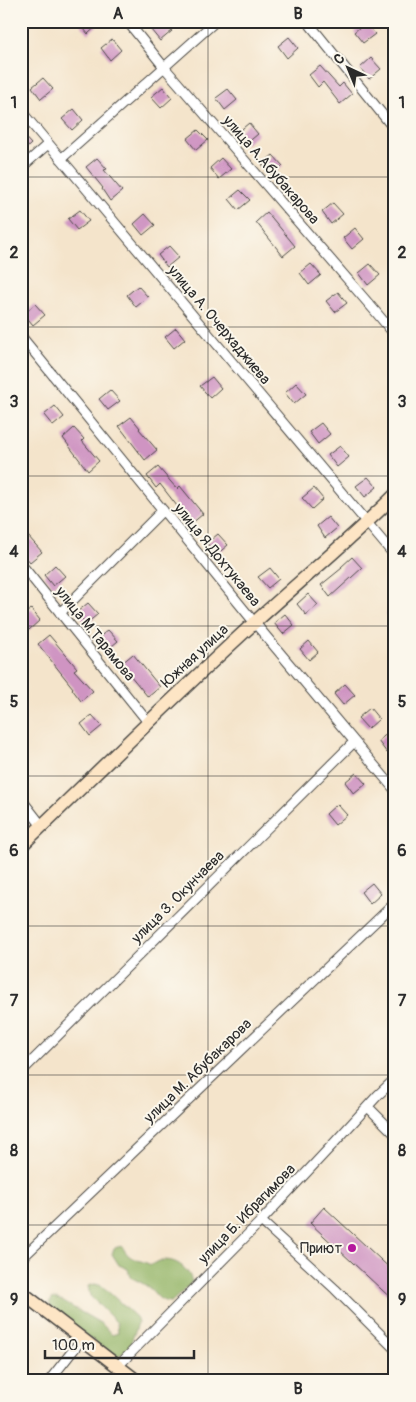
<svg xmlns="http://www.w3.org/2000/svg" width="416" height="1402" font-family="Pangolin,sans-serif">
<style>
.forest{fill:#95b669;stroke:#60704a}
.building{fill:#cf94c2}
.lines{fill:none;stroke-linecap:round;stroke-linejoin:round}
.street-casing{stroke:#494743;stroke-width:11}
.secondary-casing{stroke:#494743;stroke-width:15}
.street{stroke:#fff;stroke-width:9}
.secondary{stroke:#fde5c5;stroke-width:12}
.grid{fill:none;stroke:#2b2b2b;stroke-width:1;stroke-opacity:0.55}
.poi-dot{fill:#b5179e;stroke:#fbf7ec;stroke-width:2}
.labels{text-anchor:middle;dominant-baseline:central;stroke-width:4;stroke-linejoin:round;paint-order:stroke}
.street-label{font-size:15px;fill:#2b2b2b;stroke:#fbf7ec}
.poi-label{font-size:15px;fill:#2b2b2b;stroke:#fbf7ec;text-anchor:end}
.neatline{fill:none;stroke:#2b2b2b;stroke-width:2}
.grid-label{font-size:16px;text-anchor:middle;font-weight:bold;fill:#2b2b2b}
</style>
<rect width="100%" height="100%" fill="#fbf7ec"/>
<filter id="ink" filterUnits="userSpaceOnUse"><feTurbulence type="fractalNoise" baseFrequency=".02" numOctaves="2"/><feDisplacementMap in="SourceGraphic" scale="10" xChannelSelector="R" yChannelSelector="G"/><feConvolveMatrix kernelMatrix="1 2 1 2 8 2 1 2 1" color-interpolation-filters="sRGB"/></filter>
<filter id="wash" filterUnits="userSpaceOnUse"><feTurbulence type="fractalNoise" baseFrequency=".0096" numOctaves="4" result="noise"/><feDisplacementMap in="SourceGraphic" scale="20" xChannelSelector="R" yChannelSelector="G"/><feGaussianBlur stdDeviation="1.12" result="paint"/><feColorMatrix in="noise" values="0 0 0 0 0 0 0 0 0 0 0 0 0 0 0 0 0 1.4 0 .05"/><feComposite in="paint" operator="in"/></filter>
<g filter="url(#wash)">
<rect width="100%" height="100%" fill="#f4e4cb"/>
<path class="forest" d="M122,1246C130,1262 137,1258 151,1265C167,1254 186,1263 192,1281L188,1287L171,1302C156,1301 157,1293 148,1287C143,1283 136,1280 130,1277L128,1269L119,1265L112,1254L114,1248Z
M95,1284L102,1286L136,1317L138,1323L129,1348L117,1357L110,1354L68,1322L62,1313L54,1310L49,1304L53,1298L60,1300L102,1324L112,1335L118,1333L117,1323L90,1296L88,1286Z"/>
<g id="blocks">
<path class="building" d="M78,21H102L88,34Z
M161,21H163L172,31L160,41L151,30Z
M365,23L375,34L363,43L354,32Z
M289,37L298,48L287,58L278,46Z
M112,39L121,50L110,60L101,48Z
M371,58L381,69L369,79L360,68Z
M320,66L339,87L343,83L352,94L340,104L323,82L318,87L309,75Z
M43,78L53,89L41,99L32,87Z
M163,87L172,98L161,108L151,97Z
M228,89L237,100L225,110L216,98Z
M74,109L83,120L72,130L62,119Z
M249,123L258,134L246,144L237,133Z
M198,130L208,140L196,150L187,139Z
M21,133L31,144L21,153Z
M273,155L283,166L271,176L262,164Z
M97,158L107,169L104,170L122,191L110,201L102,189L103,188L86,167Z
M221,158L231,169L219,179L210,168Z
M240,190L250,200L238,210L229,199Z
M333,203L343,214L331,224L322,212Z
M80,210L89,221L77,230L68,219Z
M267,212L295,246L283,256L256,222Z
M145,214L155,225L143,235L134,224Z
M355,228L364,239L352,249L343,238Z
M169,246L179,257L167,267L158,255Z
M311,264L321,275L309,285L300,273Z
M370,264L380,275L368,285L359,273Z
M138,286L148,297L136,307L127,295Z
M338,292L347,303L335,312L326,301Z
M35,304L45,315L33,325L24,314Z
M176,328L185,339L174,348L165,337Z
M212,377L221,388L210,398L200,386Z
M296,383L306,394L294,404L285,393Z
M110,390L120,401L108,410L99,399Z
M55,406L64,417L53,426L44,415Z
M131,417L140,428L139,429L157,450L145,460L119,426Z
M321,423L330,434L318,444L309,432Z
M74,428L84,439L82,441L99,461L88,471L63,438Z
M340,446L349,457L337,467L328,455Z
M158,467L177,489L180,486L203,514L191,524L160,484L156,488L147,476Z
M368,477L377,487L365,497L356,486Z
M314,488L323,499L312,509L302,498Z
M328,517L337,528L325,538L317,526Z
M21,528L42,552L30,562L21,551Z
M218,534L228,545L216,555L207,543Z
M352,557L362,568L330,597L321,585L342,568L341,567Z
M55,565L65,576L53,586L44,575Z
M270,568L279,579L268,588L258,577Z
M308,594L318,605L306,615L297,604Z
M88,603L98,614L86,624L77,612Z
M395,606V625L386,614Z
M31,609L40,620L29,630L21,621V617Z
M285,614L294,625L283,634L274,623Z
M108,630L118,641L106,651L97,639Z
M49,635L77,668L74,670L93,691L81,701L72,689L73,688L38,644Z
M309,641L318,652L309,660L300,649Z
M133,654L160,687L148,697L121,664Z
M345,684L355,695L343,705L334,694Z
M370,708L379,719L368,729L358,718Z
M92,715L102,726L90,736L81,724Z
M389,732L395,739V746L387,753L378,741Z
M356,773L366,784L354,794L345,782Z
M337,804L347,815L335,825L326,814Z
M372,883L381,894L370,904L361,892Z
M324,1207L395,1273V1302L310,1223Z"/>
</g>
</g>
<g filter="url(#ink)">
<use href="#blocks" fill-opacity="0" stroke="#494743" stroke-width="1"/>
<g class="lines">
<defs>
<path id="street" d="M127,21L164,67L375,311L395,335
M307,21L395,130
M21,111L395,556
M61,159L216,21
M21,168L48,144
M21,336L254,622L395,790
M21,564L148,722
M60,613L163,510
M21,799L42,826
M21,1072L354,742
M368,1107L395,1134
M261,1221L335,1289L395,1349
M21,1259L395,903
M118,1366L261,1221L335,1142L378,1095L395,1079
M49,1381L82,1339"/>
<path id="secondary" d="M21,846C99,771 175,695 254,623C301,580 350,540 395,495
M21,1292L137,1381"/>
</defs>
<use href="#street" class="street-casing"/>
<use href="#secondary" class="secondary-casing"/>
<use href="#street" class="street"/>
<use href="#secondary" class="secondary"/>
</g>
</g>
<path class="grid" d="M208,21V1381M21,177H395M21,327H395M21,476H395M21,626H395M21,776H395M21,926H395M21,1075H395M21,1225H395"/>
<circle class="poi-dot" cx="352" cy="1248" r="5"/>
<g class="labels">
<g class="street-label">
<text transform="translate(271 170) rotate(49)">улица А.Абубакарова</text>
<text transform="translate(219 325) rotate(50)">улица А. Очерхаджиева</text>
<text transform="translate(217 555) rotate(51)">улица Я.Дохтукаева</text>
<text transform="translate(95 634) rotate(51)">улица М.Тарамова</text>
<text transform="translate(195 656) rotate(-43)">Южная улица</text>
<text transform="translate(178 897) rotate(-45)">улица З. Окунчаева</text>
<text transform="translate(198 1071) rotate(-44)">улица М. Абубакарова</text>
<text transform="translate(247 1214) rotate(-46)">улица Б. Ибрагимова</text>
</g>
<g class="poi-label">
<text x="342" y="1248">Приют</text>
</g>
</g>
<rect width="416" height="1402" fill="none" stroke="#fbf7ec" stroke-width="55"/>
<g transform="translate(348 68) rotate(316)" stroke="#fbf7ec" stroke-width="4" paint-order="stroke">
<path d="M0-4L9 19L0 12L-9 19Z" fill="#2b2b2b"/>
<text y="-8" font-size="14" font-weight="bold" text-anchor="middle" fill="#2b2b2b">С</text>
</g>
<path d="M45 1350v8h149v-8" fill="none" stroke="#2b2b2b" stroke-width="2.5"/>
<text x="52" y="1350" font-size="15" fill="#2b2b2b" stroke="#fbf7ec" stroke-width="4" paint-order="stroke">100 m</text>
<rect x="28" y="28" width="360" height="1346" class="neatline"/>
<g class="grid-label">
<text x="118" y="19">A</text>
<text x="298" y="19">B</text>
<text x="14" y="108">1</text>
<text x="402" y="108">1</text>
<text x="14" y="258">2</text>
<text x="402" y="258">2</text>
<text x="14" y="407">3</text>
<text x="402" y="407">3</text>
<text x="14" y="557">4</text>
<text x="402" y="557">4</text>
<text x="14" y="707">5</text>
<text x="402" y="707">5</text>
<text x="14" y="856">6</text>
<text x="402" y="856">6</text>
<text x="14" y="1006">7</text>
<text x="402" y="1006">7</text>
<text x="14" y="1156">8</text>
<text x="402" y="1156">8</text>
<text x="14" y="1305">9</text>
<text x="402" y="1305">9</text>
<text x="118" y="1394">A</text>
<text x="298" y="1394">B</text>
</g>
</svg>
